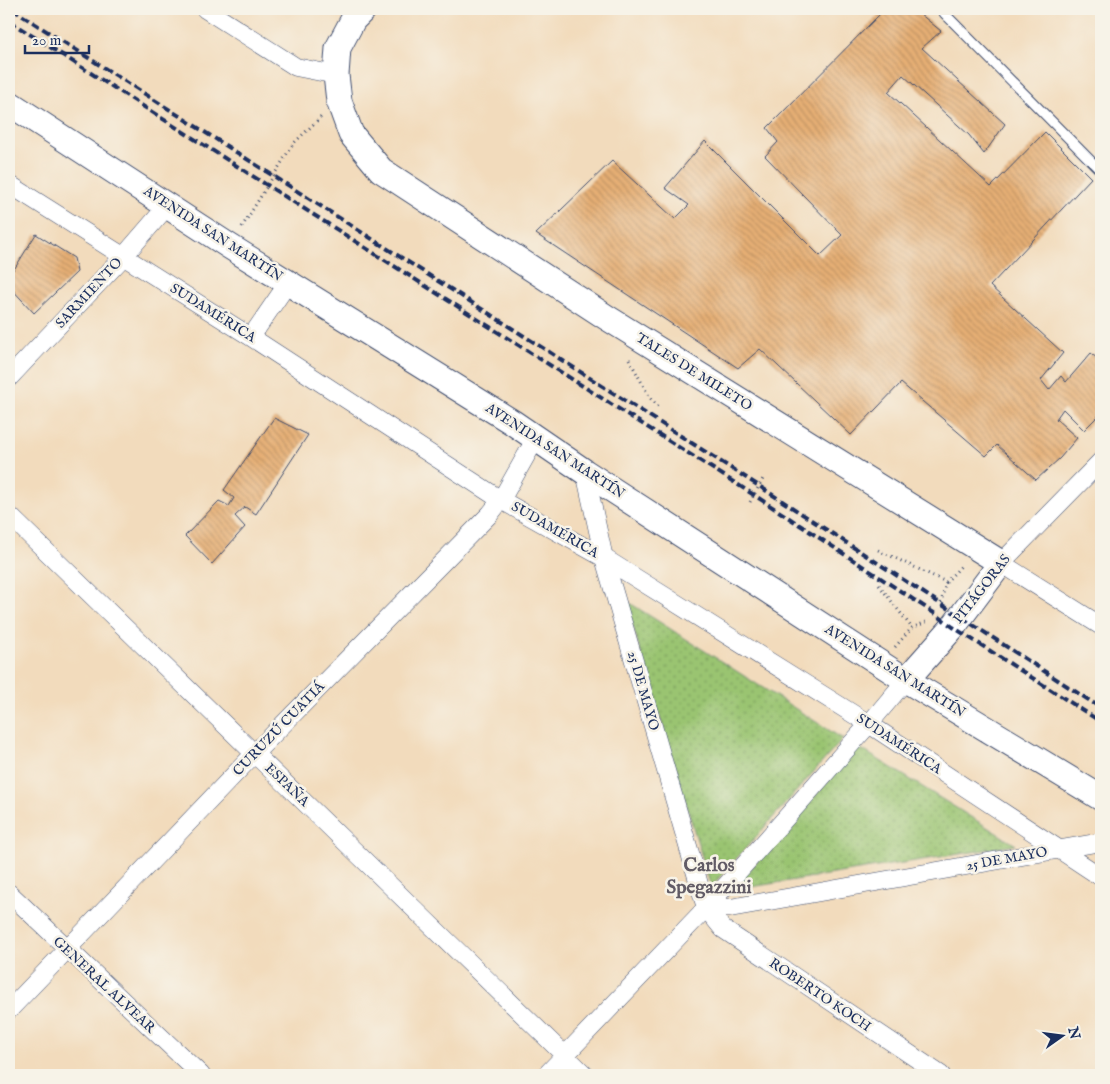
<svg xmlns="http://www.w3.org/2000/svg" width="1110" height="1084" font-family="'IM FELL English',serif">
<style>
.park{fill:url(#park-dots);stroke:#5a7a68}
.building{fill:url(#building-back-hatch)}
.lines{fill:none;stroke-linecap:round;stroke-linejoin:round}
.lane-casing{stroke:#3b496c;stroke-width:11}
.street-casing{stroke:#3b496c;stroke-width:19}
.secondary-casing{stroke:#3b496c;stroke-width:27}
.path{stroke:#3b496c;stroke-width:3;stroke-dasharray:1 4;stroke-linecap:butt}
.lane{stroke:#fff;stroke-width:9}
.street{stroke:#fff;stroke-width:18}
.secondary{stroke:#fff;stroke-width:25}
.rail{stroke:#1b2f5e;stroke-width:4;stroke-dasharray:8 4;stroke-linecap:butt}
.labels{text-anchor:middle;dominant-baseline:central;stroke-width:5;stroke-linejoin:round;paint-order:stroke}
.street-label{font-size:14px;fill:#1b2f5e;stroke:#f7f3e8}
.district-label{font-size:19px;font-weight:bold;fill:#625c66;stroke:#f7f3e8}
</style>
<defs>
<pattern id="park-dots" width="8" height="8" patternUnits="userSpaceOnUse" patternTransform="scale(1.25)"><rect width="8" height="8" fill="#9ac471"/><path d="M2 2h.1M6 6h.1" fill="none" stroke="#7da060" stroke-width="1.8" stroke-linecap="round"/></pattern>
<pattern id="building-back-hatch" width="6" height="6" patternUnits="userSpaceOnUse" patternTransform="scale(1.25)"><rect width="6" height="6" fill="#e6af74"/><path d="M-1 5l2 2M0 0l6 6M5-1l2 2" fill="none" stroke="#ba8f62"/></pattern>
</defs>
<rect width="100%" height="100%" fill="#f7f3e8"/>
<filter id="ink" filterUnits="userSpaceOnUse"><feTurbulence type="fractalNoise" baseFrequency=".02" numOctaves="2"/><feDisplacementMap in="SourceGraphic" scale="10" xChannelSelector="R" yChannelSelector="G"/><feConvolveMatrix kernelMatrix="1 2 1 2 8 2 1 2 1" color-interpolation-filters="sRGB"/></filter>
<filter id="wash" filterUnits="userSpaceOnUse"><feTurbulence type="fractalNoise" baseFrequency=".0096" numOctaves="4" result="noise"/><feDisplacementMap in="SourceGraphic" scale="20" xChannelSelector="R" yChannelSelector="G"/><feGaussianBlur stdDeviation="1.12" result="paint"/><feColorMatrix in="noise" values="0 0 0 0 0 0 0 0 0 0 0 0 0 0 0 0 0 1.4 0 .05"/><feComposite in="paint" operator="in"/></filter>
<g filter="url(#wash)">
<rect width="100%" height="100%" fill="#f2dbbc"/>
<path class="park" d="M625,600L843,739L711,887Z
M858,747L1016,845L732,890Z"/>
<g id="blocks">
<path class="building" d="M885,9H914L941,31L922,48L1005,124L984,154L969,135L903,75L888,92L991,187L1045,132L1091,178L990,286L1063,353L1041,380L1049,390L1061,376L1066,382L1091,353L1101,362V413L1084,430L1063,409L1056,419L1077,438L1060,458L1036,480L997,445L986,456L901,383L851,435L760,349L738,368L536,234L612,161L675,219L689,205L665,188L705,141L820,256L842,235L765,156L778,142L767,128Z
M36,234L74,258L77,272L34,313L9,286V274L15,268Z
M274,418L308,435L256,514L245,507L235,516L245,527L212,564L185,536L219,501L229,506L234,498L224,490Z"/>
</g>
</g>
<g filter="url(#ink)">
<use href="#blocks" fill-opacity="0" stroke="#3b496c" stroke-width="1"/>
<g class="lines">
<defs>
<path id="lane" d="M944,13L1101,171"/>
<path id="street" d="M205,9L296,67L336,75
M9,184L251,337L501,500L604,558L869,724L1101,877
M251,337L288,283
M9,378L124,256L168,205
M1101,461L1001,563L1101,626
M585,472L604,558L706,908L723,929L941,1075
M9,515L585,1075
M9,893L201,1075
M706,908H730L1101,842
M9,1010L254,754L490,514L501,500L536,438
M546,1075L706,908L869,724L906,680"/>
<path id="secondary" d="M364,9L353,20L338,48L336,75L339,101L351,134L381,170L606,317L1001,563L953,627L906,680
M9,103L229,246L512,422L585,472L906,680L1101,798"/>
</defs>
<use href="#lane" class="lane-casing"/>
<use href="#street" class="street-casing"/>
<use href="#secondary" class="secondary-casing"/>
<path class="path" d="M242,227L293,144L321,117
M629,359L650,398L661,409
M750,502L764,477
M878,550L946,582L963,564
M879,585L912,628
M941,603L946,582
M895,647L912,628L926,622"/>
<use href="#lane" class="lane"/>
<use href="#street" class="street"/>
<use href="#secondary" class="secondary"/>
<path class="rail" d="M12,9L759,486L1101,708
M9,21L754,495L934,613L953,627L1101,722"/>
</g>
</g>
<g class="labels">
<g class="street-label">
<text transform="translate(213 234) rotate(33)">AVENIDA SAN MARTÍN</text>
<text transform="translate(89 293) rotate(-47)">SARMIENTO</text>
<text transform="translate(213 313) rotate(32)">SUDAMÉRICA</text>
<text transform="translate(694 372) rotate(32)">TALES DE MILETO</text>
<text transform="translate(555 451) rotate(33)">AVENIDA SAN MARTÍN</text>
<text transform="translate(555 530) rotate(30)">SUDAMÉRICA</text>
<text transform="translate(982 589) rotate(-52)">PITÁGORAS</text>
<text transform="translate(895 671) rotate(32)">AVENIDA SAN MARTÍN</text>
<text transform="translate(643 691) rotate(74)">25 DE MAYO</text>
<text transform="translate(279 729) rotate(-46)">CURUZÚ CUATIÁ</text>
<text transform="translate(899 744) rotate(33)">SUDAMÉRICA</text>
<text transform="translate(287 785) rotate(44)">ESPAÑA</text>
<text transform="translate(1007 859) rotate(-10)">25 DE MAYO</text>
<text transform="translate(104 985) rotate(43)">GENERAL ALVEAR</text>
<text transform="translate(820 995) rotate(34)">ROBERTO KOCH</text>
</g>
<g class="district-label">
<text x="709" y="866">Carlos<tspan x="709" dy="22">Spegazzini</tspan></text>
</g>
</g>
<rect width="1110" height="1084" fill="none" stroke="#f7f3e8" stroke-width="30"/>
<g transform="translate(1062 1036) rotate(76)" stroke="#f7f3e8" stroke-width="4" paint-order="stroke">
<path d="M0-4L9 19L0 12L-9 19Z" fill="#1b2f5e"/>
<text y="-8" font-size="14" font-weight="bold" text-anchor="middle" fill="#1b2f5e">N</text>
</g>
<path d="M25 45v8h64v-8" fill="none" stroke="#1b2f5e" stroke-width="2.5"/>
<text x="32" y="45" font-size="15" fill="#1b2f5e" stroke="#f7f3e8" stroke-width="4" paint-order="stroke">20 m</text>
</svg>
